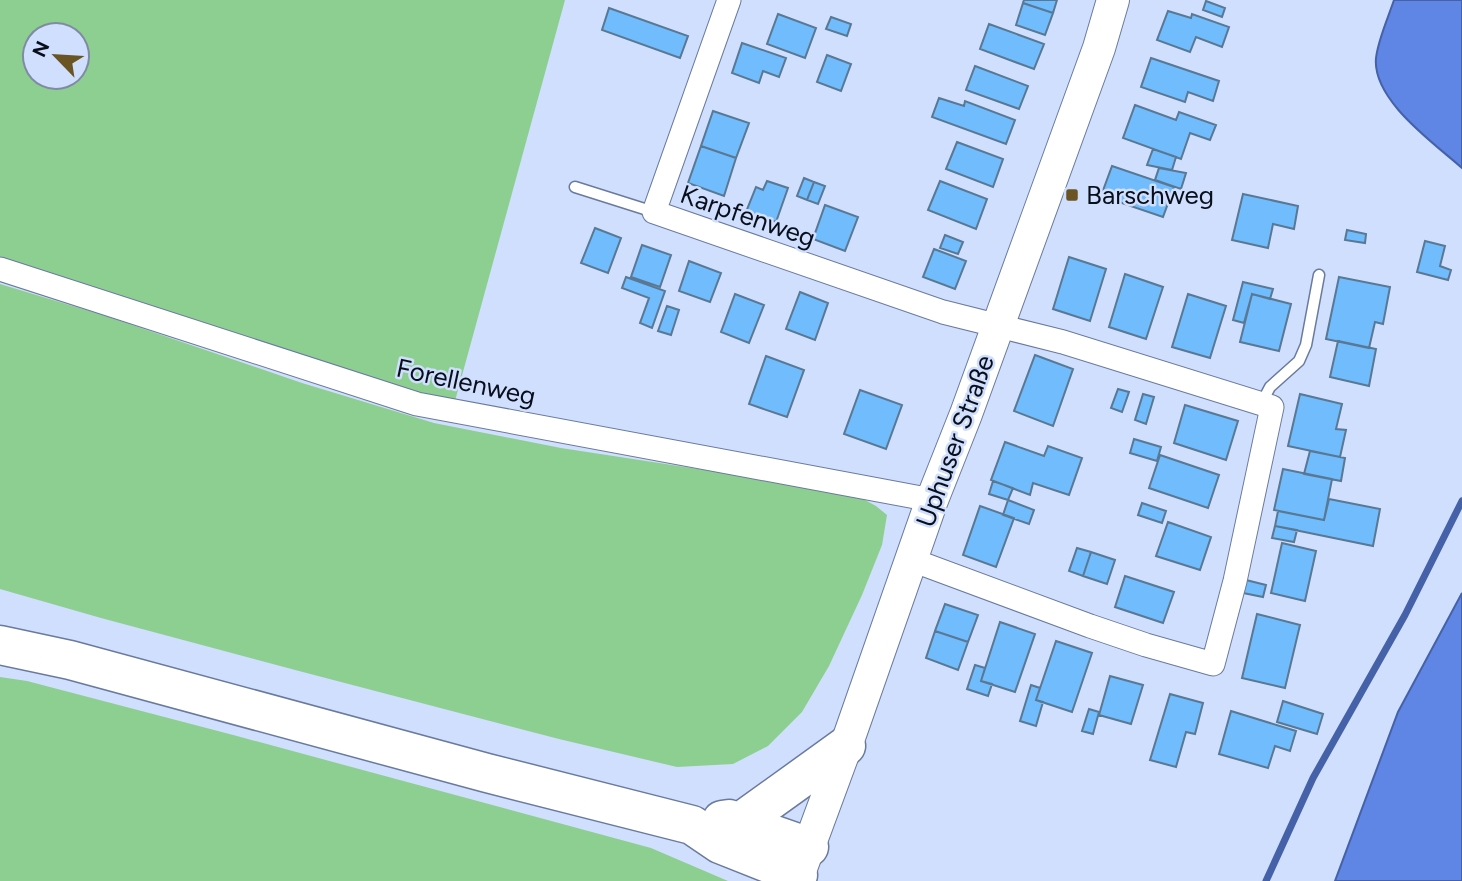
<svg xmlns="http://www.w3.org/2000/svg" width="1462" height="881" font-family="Figtree,sans-serif">
<style>
.green{fill:#8dcf90;fill-rule:evenodd}
.water{fill:#5f86e5;stroke:#4562a8;stroke-width:2}
.lines{fill:none;stroke-linecap:round;stroke-linejoin:round}
.stream{stroke:#4562a8;stroke-width:7}
.building{fill:#70bcfd;stroke:#587894;stroke-width:2}
.lane-casing{stroke:#6a7a9d;stroke-width:13}
.street-casing{stroke:#6a7a9d;stroke-width:25}
.secondary-casing{stroke:#6a7a9d;stroke-width:34}
.highway-casing{stroke:#6a7a9d;stroke-width:41}
.lane{stroke:#fff;stroke-width:10}
.street{stroke:#fff;stroke-width:23}
.secondary{stroke:#fff;stroke-width:32}
.highway{stroke:#fff;stroke-width:38}
.poi-dot{fill:#6a5423;stroke:#d0dffe;stroke-width:2.5}
.labels{text-anchor:middle;dominant-baseline:central;stroke-width:5;stroke-linejoin:round;paint-order:stroke}
.poi-label{font-size:26px;fill:#090e1b;stroke:#d0dffe;text-anchor:start}
.street-label{font-size:26px;fill:#090e1b;stroke:#d0dffe}
</style>
<rect width="100%" height="100%" fill="#d0dffe"/>
<path class="green" d="M0,0H565L452,412L0,269ZM35,35H77V77H35Z
M0,284L106,316L302,383L434,423L561,448L850,492L876,506L887,515L882,545L862,595L829,666L802,712L768,746L733,764L677,767L559,739L299,671L101,618L0,589Z
M0,677L27,681L237,736L651,848L728,881H0Z"/>
<path class="water" d="M1394,0H1462V168C1434,143 1372,100 1376,58C1378,40 1388,18 1394,0Z
M1462,593V881H1335L1398,712Z"/>
<g class="lines">
<path class="stream" d="M1266,881L1313,778L1405,615L1462,501"/>
</g>
<path class="building" d="M1024,0H1057L1053,13L1023,3Z
M1206,1L1225,8L1222,17L1203,10Z
M1023,3L1053,13L1045,35L1016,25Z
M609,8L688,36L680,58L602,30Z
M1168,11L1191,18L1192,14L1229,27L1222,47L1196,37L1190,52L1157,40Z
M778,14L816,28L805,58L767,44Z
M831,17L851,24L847,36L826,29Z
M989,24L1044,44L1034,69L980,49Z
M742,43L786,58L779,77L763,71L759,83L732,73Z
M827,55L851,64L841,91L817,82Z
M1151,58L1219,81L1213,101L1188,92L1185,102L1141,87Z
M975,66L1028,86L1019,109L966,90Z
M939,98L964,106L965,101L1015,120L1006,144L932,117Z
M1135,105L1176,120L1179,112L1216,125L1210,140L1190,133L1181,159L1123,138Z
M713,111L749,123L736,158L701,146Z
M957,142L1003,159L993,187L946,169Z
M701,146L736,158L724,196L688,183Z
M1153,149L1176,157L1172,170L1147,165Z
M1112,166L1174,187L1163,217L1101,196Z
M1159,168L1186,173L1181,189L1155,180Z
M804,178L814,182L807,200L797,196Z
M767,181L788,188L776,222L746,212L756,187L763,190Z
M940,181L987,199L976,229L928,210Z
M814,182L825,186L818,204L807,200Z
M1243,194L1298,206L1294,229L1273,224L1268,248L1232,240Z
M825,205L858,217L845,251L813,239Z
M595,228L621,238L608,273L581,263Z
M1347,230L1366,234L1365,243L1345,240Z
M945,235L963,242L958,254L940,248Z
M1425,241L1445,246L1440,266L1451,270L1448,280L1417,272Z
M642,245L671,255L660,287L631,277Z
M934,249L966,261L955,289L923,277Z
M1069,257L1106,269L1090,321L1053,309Z
M689,261L721,273L710,302L679,291Z
M1125,274L1163,287L1146,339L1109,327Z
M626,277L665,291L652,328L640,323L649,298L622,288Z
M1339,277L1390,287L1383,324L1375,322L1369,348L1326,339Z
M1243,282L1273,289L1270,299L1252,294L1244,323L1233,320Z
M800,292L828,303L815,340L786,329Z
M735,294L764,305L749,343L721,332Z
M1188,294L1226,306L1210,358L1172,347Z
M1252,294L1291,304L1279,351L1240,342Z
M667,306L679,310L671,335L658,331Z
M1338,341L1376,349L1369,386L1330,377Z
M1035,355L1073,369L1053,426L1014,411Z
M766,356L804,370L787,417L749,404Z
M1118,389L1129,392L1122,412L1111,408Z
M860,390L902,405L886,449L844,434Z
M1143,394L1154,397L1146,424L1135,420Z
M1300,394L1342,404L1336,429L1346,430L1340,457L1288,446Z
M1185,405L1238,421L1226,460L1174,443Z
M1134,439L1161,447L1157,461L1130,453Z
M1005,442L1044,456L1048,446L1082,458L1069,495L1033,483L1030,495L991,480Z
M1310,451L1345,458L1341,481L1304,474Z
M1160,455L1219,475L1208,508L1149,488Z
M1283,469L1332,479L1324,520L1274,510Z
M993,481L1013,488L1008,500L989,494Z
M1329,499L1380,509L1373,546L1275,526L1278,511L1324,520Z
M1008,500L1034,510L1029,524L1003,515Z
M1142,503L1166,511L1162,523L1138,515Z
M980,506L1014,518L996,567L963,555Z
M1168,522L1211,537L1200,570L1156,556Z
M1275,526L1297,530L1294,542L1272,538Z
M1282,543L1316,551L1305,601L1271,593Z
M1077,548L1091,552L1083,576L1069,571Z
M1091,552L1115,560L1107,584L1083,576Z
M1125,576L1174,592L1163,623L1115,607Z
M1246,580L1266,585L1263,597L1243,593Z
M945,604L978,615L968,642L935,631Z
M1257,614L1300,625L1285,688L1242,678Z
M1000,622L1035,634L1015,692L981,681Z
M935,631L968,642L958,670L926,658Z
M1056,641L1092,653L1072,712L1036,700Z
M975,665L985,668L981,681L992,684L988,696L967,689Z
M1110,676L1143,685L1131,724L1099,715Z
M1031,685L1040,688L1036,700L1043,702L1036,726L1020,721Z
M1170,694L1203,703L1195,734L1186,732L1176,767L1150,760Z
M1283,701L1323,714L1317,734L1277,722Z
M1089,709L1099,712L1093,734L1082,731Z
M1231,711L1296,731L1290,751L1275,746L1268,768L1219,754Z"/>
<g class="lines">
<defs>
<path id="lane" d="M575,187L654,212
M1261,404L1270,387L1299,361L1306,345L1319,275"/>
<path id="street" d="M729,0L654,212L943,312L1063,342L1272,407L1235,581L1213,664L1146,645L1090,626L912,560
M0,269L417,404L932,500"/>
<path id="secondary" d="M801,868L846,746L932,500L966,414L1099,48L1113,0"/>
<path id="highway" d="M0,645L70,660L487,773L692,825L720,844L798,875
M722,820L729,819L809,847
M739,823L846,746"/>
</defs>
<use href="#lane" class="lane-casing"/>
<use href="#street" class="street-casing"/>
<use href="#secondary" class="secondary-casing"/>
<use href="#highway" class="highway-casing"/>
<use href="#lane" class="lane"/>
<use href="#street" class="street"/>
<use href="#secondary" class="secondary"/>
<use href="#highway" class="highway"/>
</g>
<rect class="poi-dot" x="1065" y="188" width="14" height="14" rx="3.5"/>
<g class="labels">
<g class="poi-label">
<text x="1086" y="195">Barschweg</text>
</g>
<g class="street-label">
<text transform="translate(748 216) rotate(19)">Karpfenweg</text>
<text transform="translate(466 382) rotate(12)">Forellenweg</text>
<text transform="translate(955 441) rotate(-70)">Uphuser Straße</text>
</g>
</g>
<g transform="translate(56 56) rotate(295)"><circle r="33" fill="#d0dffe" stroke="#808ba3" stroke-width="2"/>
<path d="M0-5L12 26L0 18L-12 26Z" fill="#6a5423"/>
<text y="-10" font-size="19" font-weight="bold" text-anchor="middle" fill="#090e1b">N</text>
</g>
</svg>
